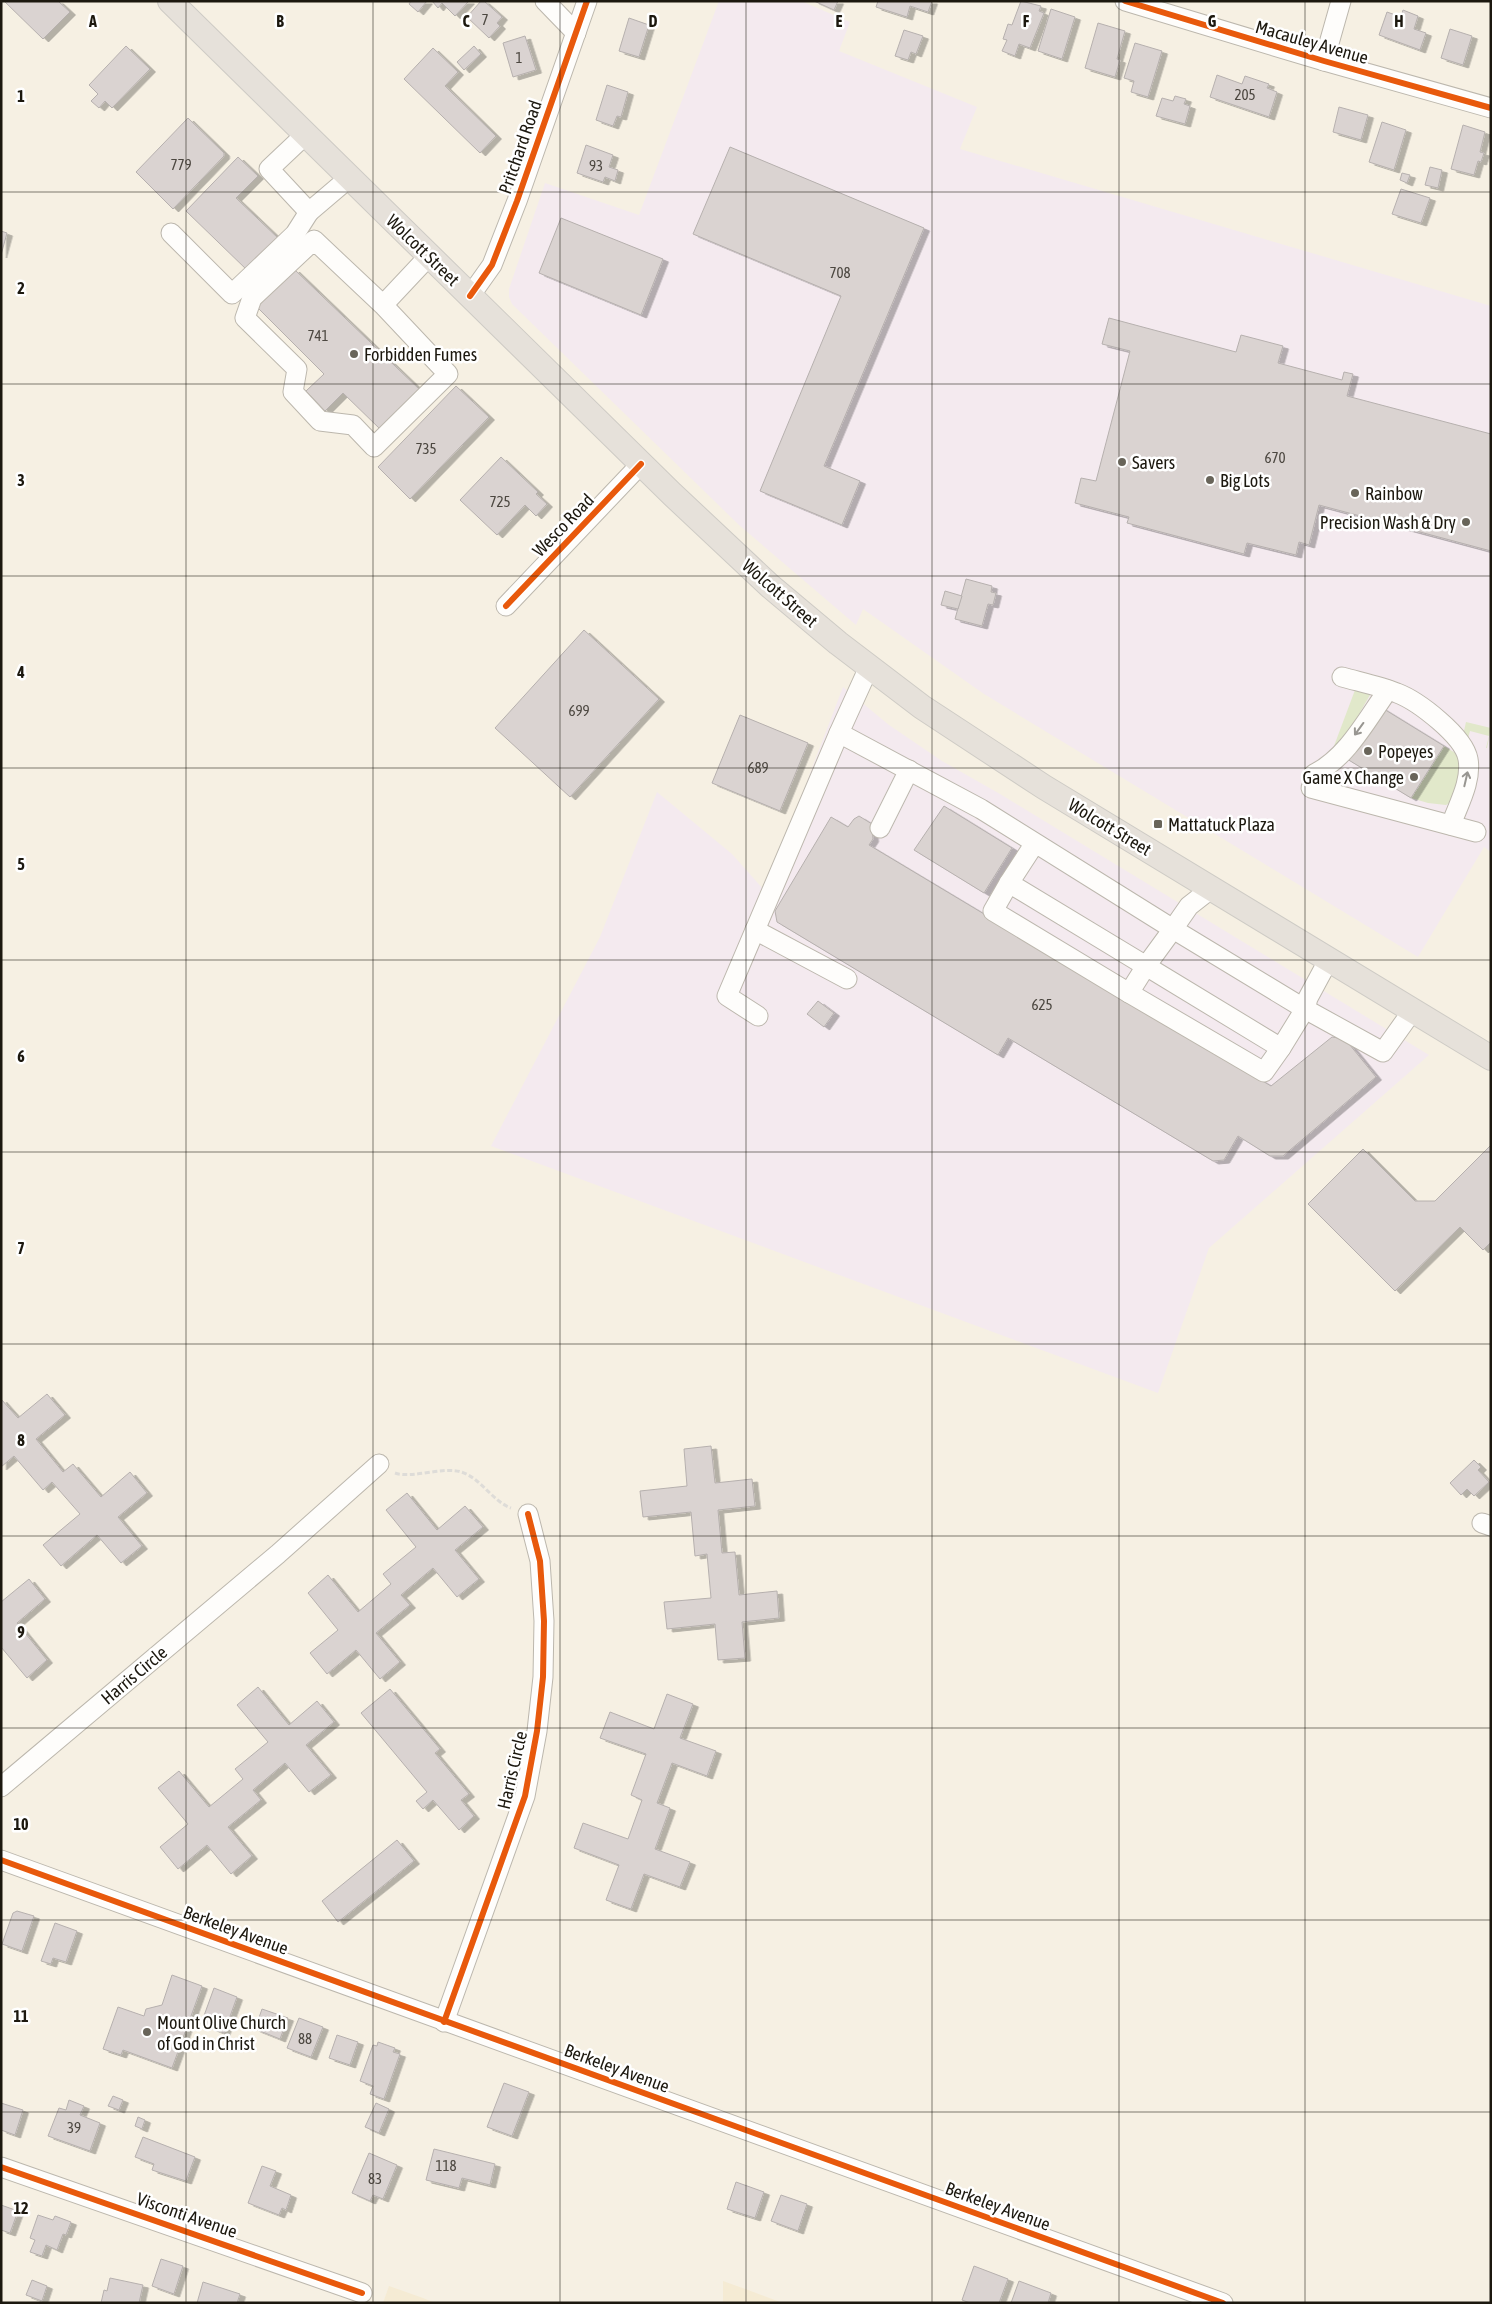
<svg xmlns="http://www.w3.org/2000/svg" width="1492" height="2304" viewBox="0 0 1492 2304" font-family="'Asap Condensed',sans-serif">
  <defs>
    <filter id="shadow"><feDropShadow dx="5.5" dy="3" stdDeviation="0" flood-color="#0004"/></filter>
  </defs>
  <rect width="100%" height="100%" fill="#f6f0e3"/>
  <!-- commercial -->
  <g fill="#f4eaef">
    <path d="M719,1H801L850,22L839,51L977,107L960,149L1491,306V852L1484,847L1418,957L984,694L863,609L856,625L739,525L512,304L509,297V289L545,183L639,215Z"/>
    <path d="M843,687L889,725L942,761L1000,794L1429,1055L1209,1248L1158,1393L491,1146L600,937L657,792L732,854L765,891Z"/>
  </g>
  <!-- built -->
  <g fill="#f5ebd4">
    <path d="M723,2281L748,2290L783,2303H723Z"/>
    <path d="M389,2286L423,2298L435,2303H383Z"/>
  </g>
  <!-- green -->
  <g fill="#e1e8ca">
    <path d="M1355,690L1370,693V695L1343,742L1334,746Z"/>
    <path d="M1466,722L1491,728L1487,748H1486L1489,736L1470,731L1467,742L1462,740Z"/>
    <path d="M1444,746L1457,754L1463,762L1451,802L1446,805L1428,803L1411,798Z"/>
  </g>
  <!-- building -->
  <g fill="#dad3d1" stroke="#b6b0ae" filter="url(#shadow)">
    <path d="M4,1H58L70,12L43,39Z"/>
    <path d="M411,1H427L418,12L409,4Z"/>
    <path d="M432,1H469L455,16L442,3L438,8Z"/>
    <path d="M481,1H484L502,17L497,23L500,26L489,38L467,17Z"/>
    <path d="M814,1H838L834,10Z"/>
    <path d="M878,1H932L928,12L910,6L907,17L876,7Z"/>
    <path d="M1021,1L1041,6L1039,11L1044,13L1030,48L1019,44L1015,56L1002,51L1007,40L1003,39L1008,24L1012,25Z"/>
    <path d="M1051,9L1075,17L1062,59L1038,51Z"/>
    <path d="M1403,10L1418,16L1414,29L1426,33L1420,50L1379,35L1387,12L1401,17Z"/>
    <path d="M629,18L649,25L639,57L619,51Z"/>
    <path d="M1098,23L1125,31L1117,59L1120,60L1115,77L1085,68Z"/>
    <path d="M1450,29L1472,36L1463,65L1441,58Z"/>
    <path d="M904,30L923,36L916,54L911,52L908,60L895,56Z"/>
    <path d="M525,36L536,70L513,77L503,43Z"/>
    <path d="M1135,43L1162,51L1148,97L1131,92L1134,81L1124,78Z"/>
    <path d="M126,46L150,69L112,108L105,101L99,108L91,101L98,94L89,85Z"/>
    <path d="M474,46L481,54L464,70L457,62Z"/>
    <path d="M433,48L458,72L445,86L496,136L480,153L404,79Z"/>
    <path d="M1217,75L1242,84L1245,76L1269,84L1267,88L1277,92L1269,117L1210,97Z"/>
    <path d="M607,85L628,92L621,117L617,116L613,126L596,120Z"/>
    <path d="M1175,96L1186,99L1184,104L1190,106L1185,124L1156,116L1162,98L1173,101Z"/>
    <path d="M1339,107L1368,115L1361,140L1333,132Z"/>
    <path d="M188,118L224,153V156L173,209L136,172Z"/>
    <path d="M1382,122L1406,130L1394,170L1369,162Z"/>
    <path d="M1463,125L1485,132L1480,152L1484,153L1481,162L1478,161L1474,175L1451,169Z"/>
    <path d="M586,145L613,155L609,167L618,170L615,181L605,177L603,182L577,173Z"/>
    <path d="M730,147L924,228L824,466L860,481L842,525L760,491L841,296L693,234Z"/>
    <path d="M238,157L258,176L236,198L279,239L248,271L186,211Z"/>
    <path d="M1430,167L1442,170L1438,188L1425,185Z"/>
    <path d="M1402,173L1410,175L1407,183L1400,180Z"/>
    <path d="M1401,189L1430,198L1421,223L1392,214Z"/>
    <path d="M561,218L663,259L641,315L539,273Z"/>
    <path d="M1,231L7,233L1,255Z"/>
    <path d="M294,269L420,390L381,430L343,393L325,411L306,391L324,374L257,307Z"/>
    <path d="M1109,318L1236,352L1241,335L1283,346L1278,363L1342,380L1344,372L1353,374L1347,396L1491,434V551L1319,505L1309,545L1299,542L1296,555L1247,543L1244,554L1127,523L1129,517L1075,503L1081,478L1096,481L1130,351L1102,344Z"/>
    <path d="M456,386L489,417L410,499L378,467Z"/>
    <path d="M501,457L538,492L536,494L547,504L536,516L525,505L497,535L460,500Z"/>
    <path d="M966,579L992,586L991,592L996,593L993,605L988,604L982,626L955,619Z"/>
    <path d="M945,591L962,596L958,609L941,605Z"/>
    <path d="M584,630L659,699L570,797L495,728Z"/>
    <path d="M1379,706L1444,746L1411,798L1347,759Z"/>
    <path d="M740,715L808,743L780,811L712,783Z"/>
    <path d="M944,806L1012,848L984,893L914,850Z"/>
    <path d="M859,816L872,824L873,839L869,845L1271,1086L1332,1037L1345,1039L1376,1077L1283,1156H1270L1238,1136L1224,1160L1213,1161L1008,1038L998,1055L777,922L775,911L831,817L848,827L854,819Z"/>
    <path d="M818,1001L834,1013L824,1027L807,1014Z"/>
    <path d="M1491,1145V1242L1483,1250L1460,1227L1395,1291L1308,1204L1363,1149L1415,1201H1435Z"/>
    <path d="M47,1394L65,1415L36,1439L63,1472L73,1464L101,1497L130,1472L147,1493L118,1517L142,1546L121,1563L97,1535L61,1566L43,1545L80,1514L52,1482L43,1490L14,1456L1,1467V1399L18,1418Z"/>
    <path d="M711,1446L715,1483L752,1479L755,1506L718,1510L722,1553L735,1552L739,1595L777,1591L779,1618L742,1622L745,1658L718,1660L715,1624L667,1629L664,1602L711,1598L707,1554L695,1556L691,1512L643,1517L640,1491L687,1486L684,1449Z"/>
    <path d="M1474,1460L1481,1467L1478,1470L1489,1482L1474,1496L1467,1489L1461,1495L1450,1483Z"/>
    <path d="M407,1493L437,1530L465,1506L483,1527L455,1550L479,1579L457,1597L433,1568L401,1595L410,1605L376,1633L400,1662L380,1679L356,1650L327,1674L310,1653L338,1630L308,1593L328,1575L358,1612L391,1584L383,1574L416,1547L386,1510Z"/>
    <path d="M29,1579L45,1599L17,1623L47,1660L27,1678L1,1647V1602Z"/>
    <path d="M258,1687L289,1725L317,1701L334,1722L306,1745L331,1775L309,1792L285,1763L253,1790L261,1800L228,1827L252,1856L231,1874L207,1845L178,1869L160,1847L188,1824L158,1788L179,1771L209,1807L243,1779L235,1769L268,1742L237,1705Z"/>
    <path d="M390,1689L440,1749L435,1753L469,1794L461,1800L474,1816L459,1830L433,1800L423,1809L416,1801L427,1792L361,1713Z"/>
    <path d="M667,1694L693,1704L680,1738L716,1751L707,1776L672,1763L657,1803L670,1808L655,1849L690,1862L680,1887L644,1874L631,1909L606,1900L619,1865L574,1848L583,1823L628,1839L642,1800L631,1795L646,1754L600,1738L610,1712L654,1729Z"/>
    <path d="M397,1840L414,1861L338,1922L322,1901Z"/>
    <path d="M17,1911L34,1916L22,1951L2,1944L13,1913Z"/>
    <path d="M55,1923L77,1931L66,1962L53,1958L51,1964L41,1961Z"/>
    <path d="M172,1975L202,1986L172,2068L123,2050L121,2055L103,2049L118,2007L144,2016L146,2009L162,2005Z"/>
    <path d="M214,1988L237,1997L224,2033L201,2024Z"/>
    <path d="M262,2009L288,2018L280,2039L255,2029Z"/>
    <path d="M299,2018L323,2027L311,2057L287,2048Z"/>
    <path d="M337,2035L358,2042L350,2065L329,2058Z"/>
    <path d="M378,2042L395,2048L393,2052L400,2054L384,2099L370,2094L373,2086L360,2081L373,2045L377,2046Z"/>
    <path d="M504,2083L529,2092L512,2136L487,2127Z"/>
    <path d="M113,2096L123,2100L119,2110L108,2106Z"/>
    <path d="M69,2100L84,2106L80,2115L100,2123L90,2151L48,2136L59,2108L66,2110Z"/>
    <path d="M1,2103L23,2110L15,2135L1,2130Z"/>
    <path d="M376,2103L389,2109L379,2133L365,2127Z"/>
    <path d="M138,2117L145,2120L142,2129L135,2126Z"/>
    <path d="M143,2137L195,2157L186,2181L152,2170L154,2164L135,2157Z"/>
    <path d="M434,2149L495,2164L490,2185L462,2178L459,2188L426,2180Z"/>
    <path d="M369,2153L397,2165L383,2199L373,2195L370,2201L352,2193Z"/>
    <path d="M262,2166L276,2171L270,2186L291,2195L286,2210L282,2208L279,2215L248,2203Z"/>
    <path d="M736,2182L764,2192L755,2218L727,2209Z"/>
    <path d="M781,2195L807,2204L798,2231L771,2221Z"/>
    <path d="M1,2205L18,2211L10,2233L1,2230Z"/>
    <path d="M38,2215L53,2220L55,2216L71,2222L66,2235L63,2234L57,2250L46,2245L42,2256L30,2252L35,2240L30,2238Z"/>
    <path d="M161,2259L183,2266L174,2294L152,2286Z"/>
    <path d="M974,2266L1008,2279L999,2303H970L962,2300Z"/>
    <path d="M110,2278L143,2285L139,2303H101L104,2290L107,2291Z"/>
    <path d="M32,2280L47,2286L42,2301L26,2295Z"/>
    <path d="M1019,2281L1051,2293L1048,2303H1011Z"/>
    <path d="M203,2282L240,2294L237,2303H197Z"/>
  </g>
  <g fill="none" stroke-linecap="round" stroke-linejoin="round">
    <defs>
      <g id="minor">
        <path d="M545,1L576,33"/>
        <path d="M1125,1L1324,61L1491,108"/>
        <path d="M1324,61L1341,1"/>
        <path d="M305,135L269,169L309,212L349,178"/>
        <path d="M171,233L232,294L295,234L309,212"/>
        <path d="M470,296L492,265L517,201L587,1"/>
        <path d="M383,305L448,374L374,447L353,425L320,421L293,392L297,369L245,318L252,298L314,240L383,305L429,256"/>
        <path d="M506,606L641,464"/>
        <path d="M869,667L839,733L981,809L1173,929L1146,966L1009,883L1035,843"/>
        <path d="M1342,677C1360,682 1380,686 1397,693C1418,701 1464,736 1468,759C1472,781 1458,805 1451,825"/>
        <path d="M1314,774C1347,758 1367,719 1388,690"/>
        <path d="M1311,788L1476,832"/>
        <path d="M880,828L909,770"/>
        <path d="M1009,883L993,911L1129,993L1146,966L1281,1048L1305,1009L1383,1052L1413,1010"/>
        <path d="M1212,888L1189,906L1173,929L1305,1009L1308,998L1329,959"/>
        <path d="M755,930L847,979"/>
        <path d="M1129,993L1264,1072L1281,1048"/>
        <path d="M758,1016L727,996L839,733"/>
        <path d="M1482,1523L1491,1526"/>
        <path d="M1,1787L278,1554L379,1464"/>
        <path d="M1,1860L1223,2303"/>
        <path d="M444,2022L525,1796L537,1731L543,1677L544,1621L540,1561L528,1514"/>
        <path d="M1,2167L362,2293"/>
      </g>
      <path id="major" d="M170,1L672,494L770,586L838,643L922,707L1044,787L1491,1058"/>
    </defs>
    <!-- minor casing -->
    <use href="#minor" stroke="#bcb7ad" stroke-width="21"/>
    <!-- major casing -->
    <use href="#major" stroke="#cecbc5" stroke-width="26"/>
    <!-- path -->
    <path stroke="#dedcd8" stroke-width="3" stroke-dasharray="5 2.5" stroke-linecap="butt" d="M395,1473C412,1479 444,1466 461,1472C481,1478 492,1501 511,1508"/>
    <!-- minor -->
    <use href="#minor" stroke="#fefdfb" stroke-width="19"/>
    <!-- major -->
    <use href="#major" stroke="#e6e1da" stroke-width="24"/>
    <defs>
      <g id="cycleway">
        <path d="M1125,1L1324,61L1491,108"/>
        <path d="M470,296L492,265L517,201L587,1"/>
        <path d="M506,606L641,464"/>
        <path d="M1,1860L1223,2303"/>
        <path d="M444,2022L525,1796L537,1731L543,1677L544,1621L540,1561L528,1514"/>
        <path d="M1,2167L362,2293"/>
      </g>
    </defs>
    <!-- cycleway casing -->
    <use href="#cycleway" stroke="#fff" stroke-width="9"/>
    <!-- cycleway -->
    <use href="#cycleway" stroke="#e8590c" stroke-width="6"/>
  </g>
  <!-- one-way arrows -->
  <defs><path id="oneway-shaft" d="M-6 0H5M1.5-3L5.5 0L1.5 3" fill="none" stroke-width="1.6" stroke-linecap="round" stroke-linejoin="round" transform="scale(1.25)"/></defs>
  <g stroke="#989691">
    <use href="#oneway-shaft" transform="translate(1359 729) rotate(126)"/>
    <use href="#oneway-shaft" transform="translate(1466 779) rotate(-77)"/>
  </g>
  <!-- grid -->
  <path fill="none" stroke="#1c180f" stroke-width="1" stroke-opacity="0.55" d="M186,1V2303M373,1V2303M560,1V2303M746,1V2303M932,1V2303M1119,1V2303M1305,1V2303M1,192H1491M1,384H1491M1,576H1491M1,768H1491M1,960H1491M1,1152H1491M1,1344H1491M1,1536H1491M1,1728H1491M1,1920H1491M1,2112H1491"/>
  <!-- markers -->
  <g fill="#686459" stroke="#fff" stroke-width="2">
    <circle cx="354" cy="354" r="5"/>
    <circle cx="1122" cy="462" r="5"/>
    <circle cx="1210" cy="480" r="5"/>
    <circle cx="1355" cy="493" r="5"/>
    <circle cx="1466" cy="522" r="5"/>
    <circle cx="1368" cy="751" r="5"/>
    <circle cx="1414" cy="777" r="5"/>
    <rect x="1153" y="819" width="10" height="10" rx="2.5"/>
    <circle cx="147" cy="2032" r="5"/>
  </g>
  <g text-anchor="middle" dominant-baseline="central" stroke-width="5" stroke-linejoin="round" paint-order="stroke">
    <!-- number labels -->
    <g font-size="15" fill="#4c4740">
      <text x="485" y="19">7</text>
      <text x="519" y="57">1</text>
      <text x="1245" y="94">205</text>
      <text x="181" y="164">779</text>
      <text x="596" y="165">93</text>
      <text x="840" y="272">708</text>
      <text x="318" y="335">741</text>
      <text x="426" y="448">735</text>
      <text x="1275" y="457">670</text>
      <text x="500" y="501">725</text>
      <text x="579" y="710">699</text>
      <text x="758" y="767">689</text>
      <text x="1042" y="1004">625</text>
      <text x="305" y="2038">88</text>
      <text x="74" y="2127">39</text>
      <text x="446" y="2165">118</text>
      <text x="375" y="2178">83</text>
    </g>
    <!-- street labels -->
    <g font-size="18" fill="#1c180f" stroke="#fff">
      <text transform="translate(1312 42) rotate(16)">Macauley Avenue</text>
      <text transform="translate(520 147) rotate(-71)">Pritchard Road</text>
      <text transform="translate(423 250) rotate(44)">Wolcott Street</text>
      <text transform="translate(563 525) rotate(-46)">Wesco Road</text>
      <text transform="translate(780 593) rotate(41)">Wolcott Street</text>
      <text transform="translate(1110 827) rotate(31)">Wolcott Street</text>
      <text transform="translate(134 1675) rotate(-40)">Harris Circle</text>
      <text transform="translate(512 1770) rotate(-77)">Harris Circle</text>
      <text transform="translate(236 1930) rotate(20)">Berkeley Avenue</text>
      <text transform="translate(617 2068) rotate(20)">Berkeley Avenue</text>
      <text transform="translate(998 2206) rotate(20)">Berkeley Avenue</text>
      <text transform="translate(187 2215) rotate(19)">Visconti Avenue</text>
    </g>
    <!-- poi labels -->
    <g font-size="18" fill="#1c180f" stroke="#fff" text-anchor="start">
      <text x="364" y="354">Forbidden Fumes</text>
      <text x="1132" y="462">Savers</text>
      <text x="1220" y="480">Big Lots</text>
      <text x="1365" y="493">Rainbow</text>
      <text x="1456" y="522" text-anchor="end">Precision Wash &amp; Dry</text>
      <text x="1378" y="751">Popeyes</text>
      <text x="1404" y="777" text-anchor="end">Game X Change</text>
      <text x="1168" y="824">Mattatuck Plaza</text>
      <text x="157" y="2022">Mount Olive Church<tspan x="157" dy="21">of God in Christ</tspan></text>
    </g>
  </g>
  <g font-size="16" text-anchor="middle" font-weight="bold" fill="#1c180f" stroke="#fff" stroke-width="5" stroke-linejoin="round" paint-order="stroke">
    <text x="93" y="27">A</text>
    <text x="280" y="27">B</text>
    <text x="466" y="27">C</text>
    <text x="653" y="27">D</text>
    <text x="839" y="27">E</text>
    <text x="1026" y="27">F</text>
    <text x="1212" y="27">G</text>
    <text x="1399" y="27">H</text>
    <text x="21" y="102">1</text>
    <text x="21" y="294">2</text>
    <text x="21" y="486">3</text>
    <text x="21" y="678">4</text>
    <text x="21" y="870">5</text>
    <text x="21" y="1062">6</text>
    <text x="21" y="1254">7</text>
    <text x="21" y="1446">8</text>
    <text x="21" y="1638">9</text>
    <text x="21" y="1830">10</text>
    <text x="21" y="2022">11</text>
    <text x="21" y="2214">12</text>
  </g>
  <!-- border -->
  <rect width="1492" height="2304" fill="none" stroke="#1c180f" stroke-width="5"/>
</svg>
